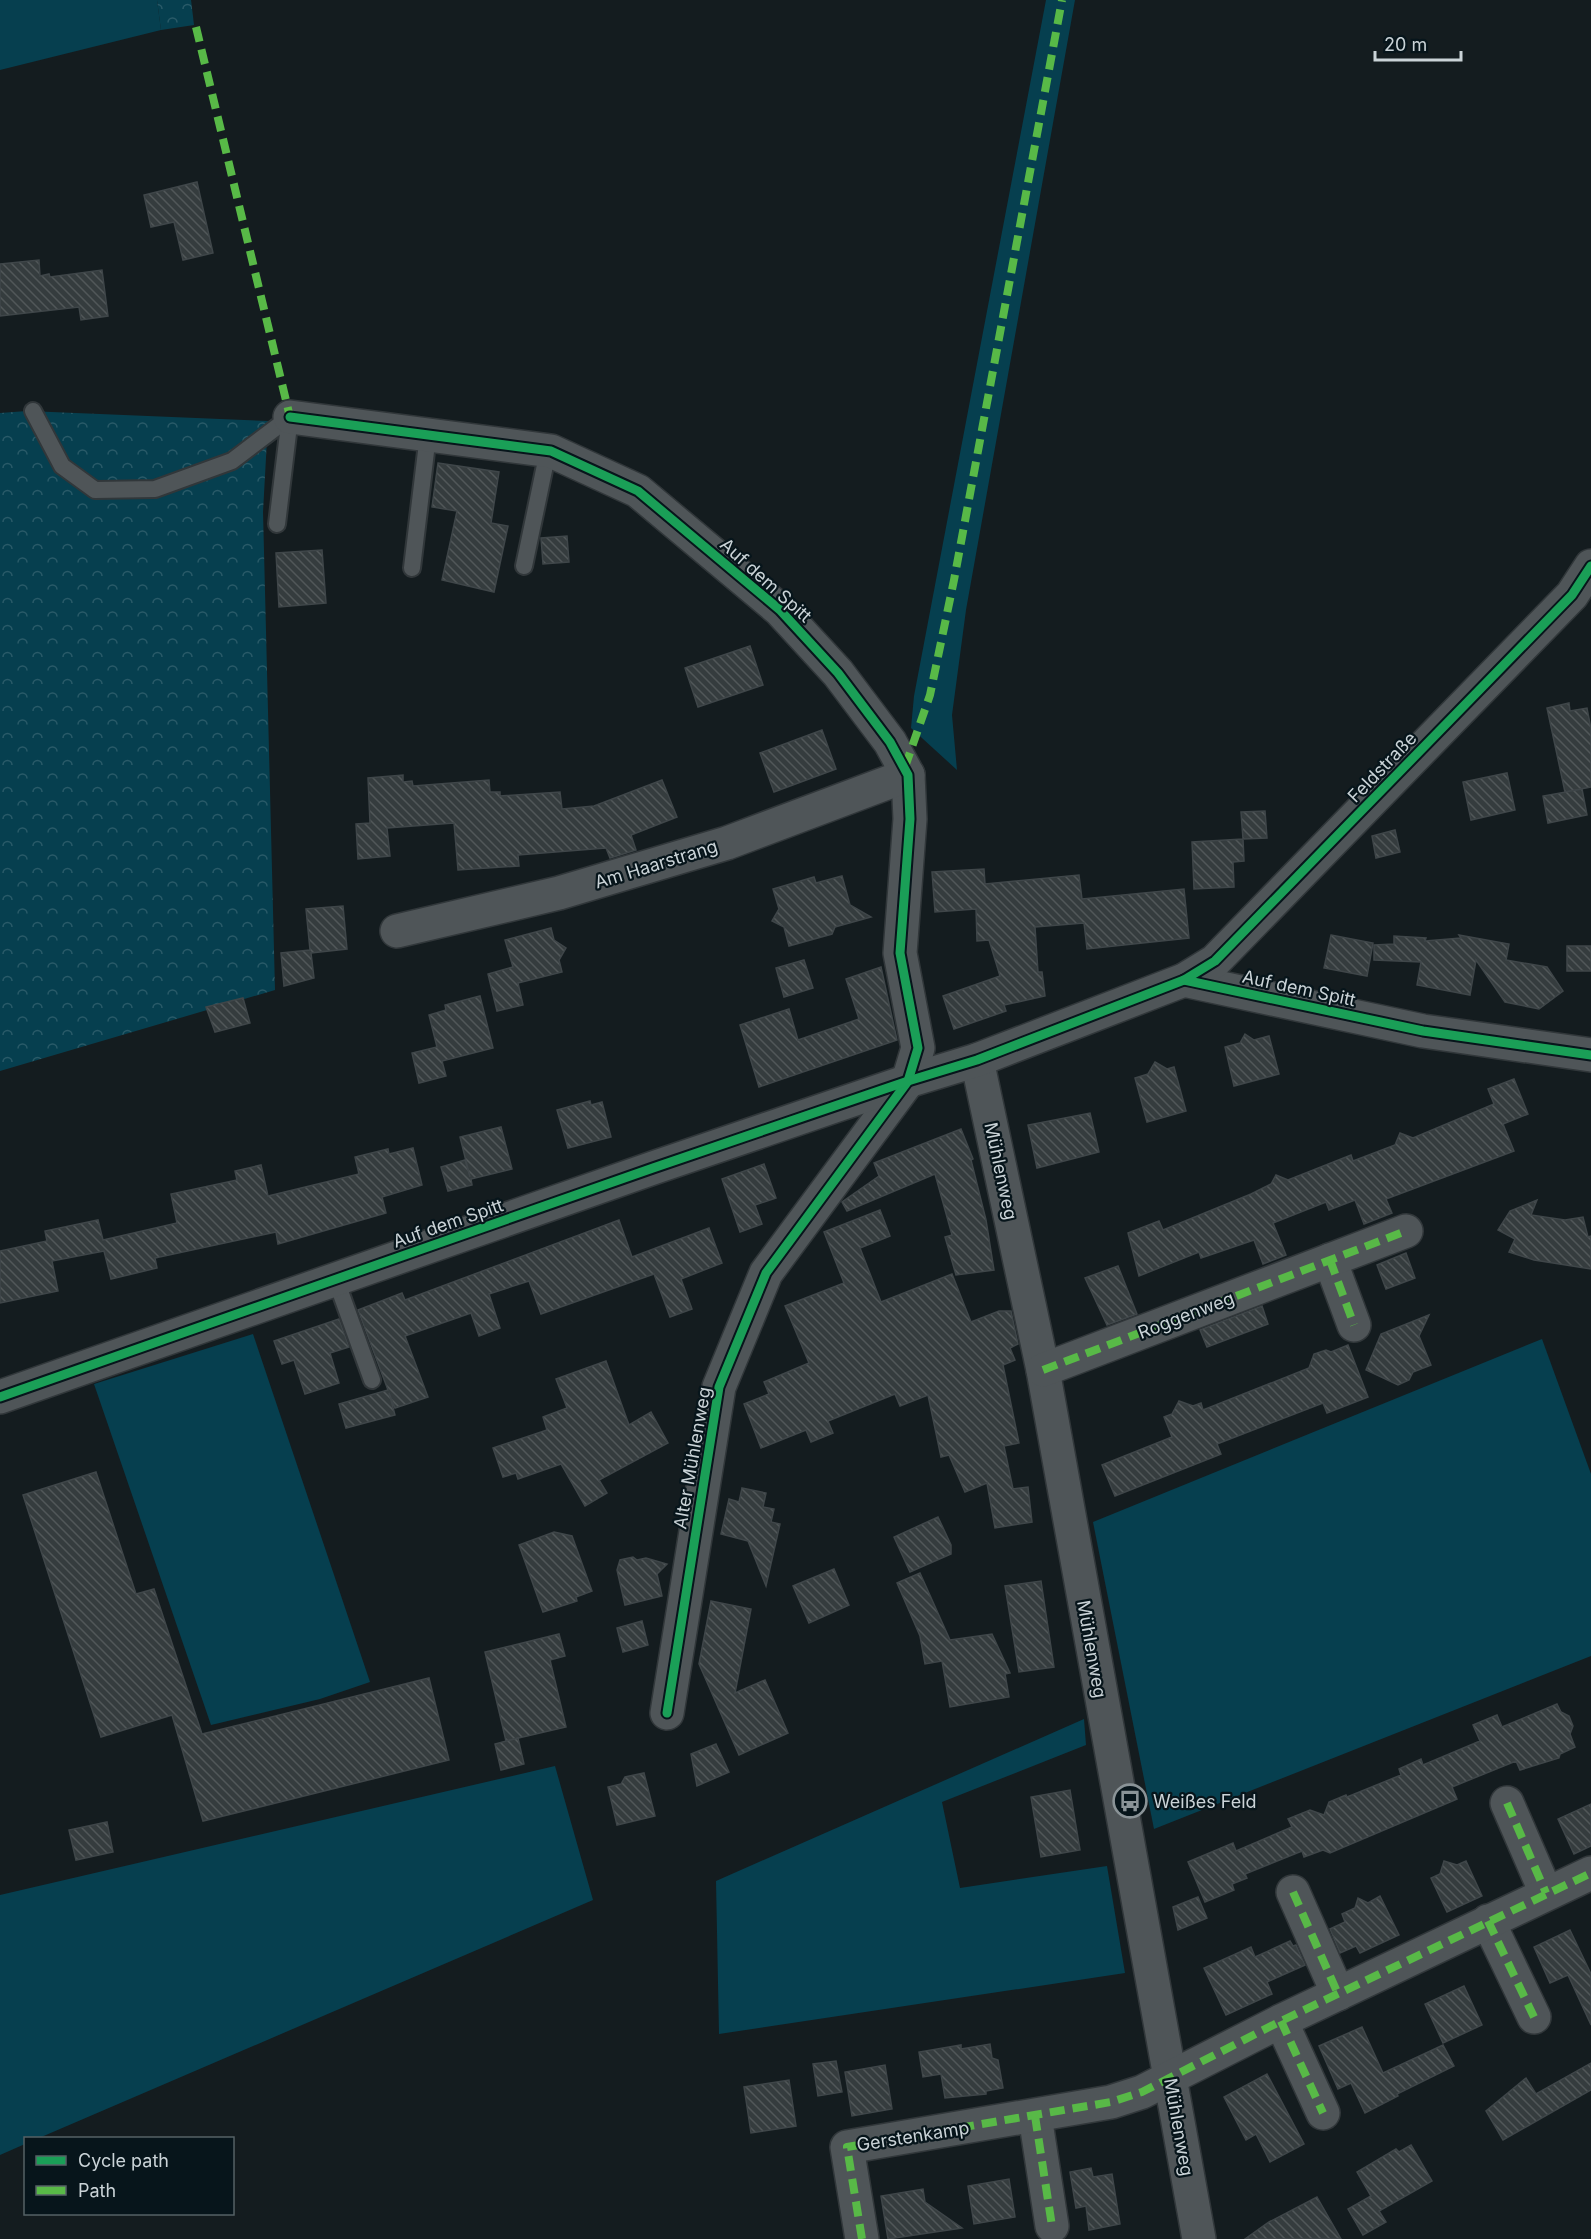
<svg xmlns="http://www.w3.org/2000/svg" width="1591" height="2239" viewBox="0 0 1591 2239" font-family="Inter,sans-serif">
  <defs>
    <pattern id="forest-crowns" width="20" height="18" patternUnits="userSpaceOnUse" patternTransform="scale(1.5)"><rect width="20" height="18" fill="#063f4f"/><path d="M2 6a3 3 0 1 1 6 0M12 15a3 3 0 1 1 6 0" fill="none" stroke="#295a68"/></pattern>
    <pattern id="building-back-hatch" width="6" height="6" patternUnits="userSpaceOnUse" patternTransform="scale(1.5)"><rect width="6" height="6" fill="#353c3e"/><path d="M-1 5l2 2M0 0l6 6M5-1l2 2" fill="none" stroke="#515759"/></pattern>
  </defs>
  <rect width="100%" height="100%" fill="#141c1f"/>
  <!-- grass -->
  <g fill="#063f4f">
    <path d="M0,0H157L161,30L0,70Z"/>
    <path d="M1046,0H1075L966,610L952,715L957,770L911,728L914,696Z"/>
    <path d="M253,1334L370,1682L320,1699L211,1725L94,1384Z"/>
    <path d="M1542,1339L1591,1474V1656L1154,1829L1093,1522Z"/>
    <path d="M1084,1719L1086,1745L942,1802L960,1888L1107,1866L1125,1973L719,2034L716,1881Z"/>
    <path d="M555,1766L593,1900L39,2138H26L25,2144L0,2155V1895Z"/>
  </g>
  <!-- forest -->
  <g fill="url(#forest-crowns)">
    <path d="M157,0H191L194,25L161,30Z"/>
    <path d="M27,411L268,421L263,512L275,990L0,1071V413Z"/>
  </g>
  <!-- building -->
  <g fill="url(#building-back-hatch)" stroke="#3f4649" stroke-width="1.5">
    <path d="M197,182L213,253L183,260L174,222L151,227L144,195Z"/>
    <path d="M39,260L40,276L49,274L50,277L102,270L108,316L81,320L79,307L0,316V264Z"/>
    <path d="M438,463L499,472L491,523L508,526L494,592L442,580L457,511L432,507Z"/>
    <path d="M567,536L569,562L543,564L541,538Z"/>
    <path d="M322,550L326,603L279,607L276,553Z"/>
    <path d="M750,646L763,685L698,707L685,668Z"/>
    <path d="M1569,703L1570,711L1587,708L1591,729V787L1565,792L1547,708Z"/>
    <path d="M822,730L836,769L774,792L760,753Z"/>
    <path d="M1507,773L1515,810L1471,820L1463,782Z"/>
    <path d="M403,775V782L412,781L413,786L489,780L490,792H500V796L560,792L562,809L594,806L662,780L677,817L631,835L636,850L610,858L606,848L518,855L519,866L458,870L454,823L387,828L390,856L358,859L356,824L370,823L368,778Z"/>
    <path d="M1582,789L1587,815L1548,823L1543,796Z"/>
    <path d="M1265,811L1267,838L1243,839L1244,861L1233,862L1234,887L1194,889L1192,842L1243,839L1241,812Z"/>
    <path d="M1395,830L1400,852L1376,858L1372,836Z"/>
    <path d="M984,869L985,884L1079,875L1082,899L1184,889L1189,938L1087,949L1084,923L1035,927L1038,972H1042L1045,996L1004,1005L1006,1011L954,1029L943,996L1000,976L989,940L977,941L976,909L935,912L932,872Z"/>
    <path d="M842,876L850,905L871,917L835,927L832,934L789,946L784,927L772,921L779,909L773,889L814,877L816,883Z"/>
    <path d="M343,906L347,949L311,953L314,978L284,986L281,953L310,950L306,909Z"/>
    <path d="M551,928L554,940L566,948L559,960L562,972L518,983L523,1005L497,1011L488,974L513,967L505,940Z"/>
    <path d="M1331,935L1373,943L1367,976L1324,968Z"/>
    <path d="M1459,935L1509,944L1506,960L1547,967L1563,991L1539,1009L1505,1002L1476,960L1470,995L1417,985L1421,962L1374,960V945L1394,944V936L1426,938L1425,941L1461,938Z"/>
    <rect x="1567" y="946" width="24" height="25"/>
    <path d="M804,960L813,988L784,997L776,968Z"/>
    <path d="M881,967L897,1040L759,1087L740,1025L789,1009L798,1040L859,1019L846,979Z"/>
    <path d="M480,996L493,1048L442,1061L446,1076L419,1083L412,1053L437,1047L429,1015L446,1010L445,1005Z"/>
    <path d="M243,998L250,1023L215,1032L206,1007Z"/>
    <path d="M1245,1034L1254,1040L1269,1036L1279,1074L1234,1086L1225,1047L1240,1043Z"/>
    <path d="M1155,1062L1167,1069L1174,1067L1186,1111L1147,1122L1135,1078L1148,1074Z"/>
    <path d="M1514,1079L1528,1114L1503,1124L1514,1151L1386,1199L1392,1213L1364,1224L1355,1200L1329,1210L1326,1202L1273,1223L1286,1255L1263,1264L1254,1240L1201,1258L1199,1252L1139,1276L1128,1233L1159,1221L1163,1230L1251,1194L1271,1184L1276,1175L1288,1180L1351,1155L1353,1161L1395,1145L1400,1133L1413,1138L1494,1104L1488,1089Z"/>
    <path d="M590,1101L591,1105L602,1102L611,1137L568,1148L557,1110Z"/>
    <path d="M1090,1113L1099,1152L1037,1168L1028,1125Z"/>
    <path d="M501,1127L512,1169L471,1179L472,1185L448,1191L441,1167L465,1160L470,1177L460,1137Z"/>
    <path d="M961,1129L973,1159L971,1160L986,1220L994,1270L956,1275L945,1237L952,1235L935,1174L847,1211L842,1202L879,1176L874,1163Z"/>
    <path d="M413,1148L422,1185L382,1197L386,1213L278,1244L276,1232L155,1258L157,1268L111,1279L104,1251L52,1261L58,1291L0,1303V1251L47,1241L45,1231L98,1220L103,1240L177,1223L171,1194L237,1180L235,1171L261,1165L268,1196L359,1174L355,1157L388,1149L389,1154Z"/>
    <path d="M764,1164L776,1198L755,1205L762,1224L740,1232L722,1179Z"/>
    <path d="M1537,1200L1531,1215L1565,1220L1583,1217L1588,1237L1591,1236V1269L1534,1260L1509,1252L1515,1239L1498,1230L1510,1211Z"/>
    <path d="M880,1210L890,1236L860,1248L881,1302L952,1274L971,1322L999,1311H1011L1018,1344L1010,1348L1015,1360L1003,1365L1019,1443L1004,1446L1013,1489L1028,1487L1032,1522L995,1528L987,1483L965,1492L949,1455L941,1457L928,1395L900,1406L895,1394L828,1421L833,1433L811,1442L806,1430L761,1448L744,1404L769,1394L764,1382L809,1363L785,1306L844,1283L824,1232Z"/>
    <path d="M619,1220L632,1257L709,1228L722,1263L681,1279L692,1309L670,1317L654,1274L541,1314L529,1281L489,1294L500,1328L479,1336L471,1313L405,1336L428,1397L395,1408L389,1393L395,1415L346,1428L339,1404L388,1390L358,1310L402,1293L405,1300Z"/>
    <path d="M1406,1253L1415,1278L1386,1289L1377,1265Z"/>
    <path d="M1118,1266L1137,1314L1107,1325L1085,1278Z"/>
    <path d="M1262,1306L1268,1324L1207,1347L1200,1330Z"/>
    <path d="M1429,1315L1419,1336L1431,1365L1413,1372L1409,1380L1398,1385L1366,1370L1381,1334Z"/>
    <path d="M339,1319L349,1347L330,1353L339,1383L305,1394L294,1360L282,1364L274,1341Z"/>
    <path d="M1348,1345L1368,1397L1327,1413L1323,1403L1217,1444L1221,1454L1115,1496L1102,1465L1172,1437L1164,1417L1172,1414L1179,1401L1193,1406L1201,1403L1203,1410L1309,1368L1314,1354L1326,1350L1331,1352Z"/>
    <path d="M606,1361L629,1425L651,1412L668,1443L599,1480L607,1493L585,1506L561,1464L518,1479L516,1473L503,1477L493,1448L547,1430L543,1417L567,1408L556,1379Z"/>
    <path d="M96,1472L136,1594L154,1589L202,1734L429,1678L449,1760L203,1821L172,1715L101,1737L23,1495Z"/>
    <path d="M742,1488L766,1493L763,1507L774,1509L771,1522L780,1524L766,1586L748,1541L721,1534L729,1499L739,1502Z"/>
    <path d="M938,1517L951,1545V1554L910,1572L894,1537Z"/>
    <path d="M554,1532L572,1536L592,1591L576,1597L577,1601L543,1612L519,1545Z"/>
    <path d="M633,1557L637,1560L646,1558L667,1564L657,1574L662,1596L625,1605L617,1570L620,1560Z"/>
    <path d="M834,1569L849,1605L809,1623L793,1586Z"/>
    <path d="M920,1573L950,1640L992,1634L1010,1673L1005,1674L1009,1697L950,1707L942,1661L925,1664L920,1636L897,1583Z"/>
    <path d="M1041,1581L1054,1667L1019,1672L1005,1586Z"/>
    <path d="M711,1601L751,1609L735,1693L765,1680L788,1733L739,1755L699,1664Z"/>
    <path d="M642,1621L648,1645L623,1652L617,1628Z"/>
    <path d="M559,1634L565,1656L550,1660L566,1727L506,1741L485,1652Z"/>
    <path d="M1557,1704L1561,1712L1569,1716L1573,1726L1570,1734L1575,1747L1560,1754L1559,1758L1520,1770L1516,1761L1452,1787L1457,1799L1330,1853L1323,1850L1304,1857L1302,1851L1245,1874L1247,1878L1232,1884L1234,1890L1205,1902L1188,1862L1233,1843L1236,1851L1292,1827L1288,1819L1310,1810L1324,1815L1329,1802L1346,1795L1347,1797L1401,1775L1399,1769L1421,1759L1423,1765L1480,1741L1473,1725L1497,1715L1502,1727Z"/>
    <path d="M518,1738L524,1764L501,1770L495,1744Z"/>
    <path d="M716,1744L729,1772L697,1786L691,1754Z"/>
    <path d="M644,1773L655,1816L617,1825L608,1787L621,1784L625,1777Z"/>
    <path d="M1070,1790L1080,1850L1041,1857L1031,1797Z"/>
    <path d="M1591,1804V1846L1574,1854L1558,1819Z"/>
    <path d="M107,1822L113,1852L76,1860L69,1830Z"/>
    <path d="M1444,1861L1457,1865L1466,1861L1482,1896L1447,1912L1431,1878L1440,1874Z"/>
    <path d="M1380,1896L1399,1935L1360,1953L1356,1946L1340,1953L1330,1929L1345,1922L1342,1914L1355,1908L1358,1898L1368,1903Z"/>
    <path d="M1198,1897L1207,1918L1178,1930L1173,1907Z"/>
    <path d="M1570,1930L1591,1974V2025L1568,1975L1550,1983L1534,1947Z"/>
    <path d="M1290,1941L1293,1946L1296,1945L1305,1965L1267,1982L1272,1994L1226,2015L1204,1968L1251,1947L1255,1957Z"/>
    <path d="M1464,1986L1482,2025L1443,2043L1425,2004Z"/>
    <path d="M1362,2027L1383,2073L1443,2045L1454,2066L1397,2094L1398,2096L1365,2113L1351,2083L1338,2089L1319,2046Z"/>
    <path d="M990,2044L992,2058L998,2060L1003,2088L986,2091V2094L945,2098L941,2074L923,2077L919,2052L961,2045V2049Z"/>
    <path d="M836,2061L842,2092L818,2096L813,2064Z"/>
    <path d="M1591,2063V2090L1503,2140L1486,2111L1526,2078L1536,2094Z"/>
    <path d="M885,2065L892,2109L852,2116L845,2072Z"/>
    <path d="M1267,2074L1304,2144L1270,2162L1256,2134L1246,2140L1224,2097Z"/>
    <path d="M789,2080L796,2126L751,2133L744,2087Z"/>
    <path d="M1411,2145L1432,2181L1379,2211L1386,2222L1363,2235L1348,2209L1371,2196L1357,2172L1396,2149L1399,2152Z"/>
    <path d="M1091,2168L1093,2177L1112,2174L1120,2224L1089,2230L1086,2206L1076,2208L1070,2172Z"/>
    <path d="M1009,2179L1015,2217L974,2224L968,2186Z"/>
    <path d="M923,2189L925,2202L962,2228L888,2239L881,2196Z"/>
    <path d="M1317,2197L1341,2239H1245L1269,2222Z"/>
  </g>
  <g fill="none" stroke-linecap="round" stroke-linejoin="round">
    <defs>
      <g id="service">
        <path d="M33,411L62,466L95,490L155,489L232,461L290,417"/>
        <path d="M277,524L290,417"/>
        <path d="M524,566L548,451"/>
        <path d="M412,568L428,435"/>
        <path d="M336,1280L372,1380"/>
      </g>
      <g id="minor">
        <path d="M290,417L551,451L638,491L780,610L838,673L890,742L908,775L910,819L900,953L918,1048L908,1081L766,1273L719,1387L667,1713"/>
        <path d="M397,931L559,893L727,843L908,775"/>
        <path d="M1184,980L1423,1031L1591,1055"/>
        <path d="M977,1060L1043,1370L1199,2239"/>
        <path d="M1330,1260L1354,1325"/>
        <path d="M1043,1370L1406,1231"/>
        <path d="M0,1397L653,1168L908,1081L977,1060L1184,980L1215,961L1572,595L1591,566"/>
        <path d="M1507,1803L1546,1893"/>
        <path d="M1293,1892L1338,1994"/>
        <path d="M1488,1921L1534,2017"/>
        <path d="M1281,2021L1323,2113"/>
        <path d="M1035,2116L1052,2226"/>
        <path d="M862,2239L847,2147L1111,2102L1142,2092L1281,2021L1591,1873"/>
      </g>
    </defs>
    <!-- service casing -->
    <use href="#service" stroke="#31373a" stroke-width="20"/>
    <!-- minor casing -->
    <use href="#minor" stroke="#31373a" stroke-width="36"/>
    <!-- service -->
    <use href="#service" stroke="#4f5558" stroke-width="16"/>
    <!-- minor -->
    <use href="#minor" stroke="#4f5558" stroke-width="33"/>
    <!-- quiet -->
    <g stroke="#58b947" stroke-width="8" stroke-dasharray="15 8" stroke-linecap="butt">
      <path d="M196,27L290,417"/>
      <path d="M905,767L930,695L954,580L1062,0"/>
      <path d="M1330,1260L1354,1325"/>
      <path d="M1043,1370L1406,1231"/>
      <path d="M1507,1803L1546,1893"/>
      <path d="M1293,1892L1338,1994"/>
      <path d="M1488,1921L1534,2017"/>
      <path d="M1281,2021L1323,2113"/>
      <path d="M1035,2116L1052,2226"/>
      <path d="M862,2239L847,2147L1111,2102L1142,2092L1281,2021L1591,1873"/>
    </g>
    <defs>
      <g id="cycleway">
        <path d="M290,417L551,451L638,491L780,610L838,673L890,742L908,775L910,819L900,953L918,1048L908,1081L766,1273L719,1387L667,1713"/>
        <path d="M1184,980L1423,1031L1591,1055"/>
        <path d="M0,1397L653,1168L908,1081L977,1060L1184,980L1215,961L1572,595L1591,566"/>
      </g>
    </defs>
    <!-- cycleway casing -->
    <use href="#cycleway" stroke="#07151b" stroke-width="13"/>
    <!-- cycleway -->
    <use href="#cycleway" stroke="#1a9f57" stroke-width="9"/>
  </g>
  <!-- icons -->
  <defs>
    <symbol id="bus-ring" viewBox="-11 -11 22 22"><circle r="9.5" fill="#07151b" stroke="#8a9397" stroke-width="1.5"/><path d="M-5-6H5V4H4V6H2V4H-2V6H-4V4H-5ZM-3.5-4V0h7V-4ZM-3.5 1.2v1.5H-2V1.2ZM2 1.2v1.5H3.5V1.2Z" fill="#8a9397"/></symbol>
  </defs>
  <g fill-rule="evenodd">
    <use href="#bus-ring" x="1111" y="1782" width="38" height="38"/>
  </g>
  <g text-anchor="middle" dominant-baseline="central" stroke-width="4.5" stroke-linejoin="round" paint-order="stroke">
    <!-- street labels -->
    <g font-size="18" fill="#cad3d7" stroke="#07151b">
      <text transform="translate(766 580) rotate(42)">Auf dem Spitt</text>
      <text transform="translate(1382 767) rotate(-46)">Feldstraße</text>
      <text transform="translate(656 864) rotate(-17)">Am Haarstrang</text>
      <text transform="translate(1299 988) rotate(12)">Auf dem Spitt</text>
      <text transform="translate(1001 1171) rotate(78)">Mühlenweg</text>
      <text transform="translate(448 1223) rotate(-19)">Auf dem Spitt</text>
      <text transform="translate(1186 1315) rotate(-21)">Roggenweg</text>
      <text transform="translate(692 1458) rotate(-80)">Alter Mühlenweg</text>
      <text transform="translate(1092 1649) rotate(80)">Mühlenweg</text>
      <text transform="translate(1179 2127) rotate(80)">Mühlenweg</text>
      <text transform="translate(913 2136) rotate(-9)">Gerstenkamp</text>
    </g>
    <!-- poi labels -->
    <g font-size="18" fill="#cad3d7" stroke="#07151b" text-anchor="start">
      <text x="1153" y="1801">Weißes Feld</text>
    </g>
  </g>
  <!-- legend -->
  <rect x="24" y="2137" width="210" height="78" fill="#07151b" stroke="#556166" stroke-width="1.5"/>
  <rect x="36" y="2156" width="30" height="9" fill="#1a9f57" stroke="#556166" stroke-width="1.5"/>
  <text x="78" y="2167" font-size="18" fill="#cad3d7">Cycle path</text>
  <rect x="36" y="2186" width="30" height="9" fill="#58b947" stroke="#556166" stroke-width="1.5"/>
  <text x="78" y="2197" font-size="18" fill="#cad3d7">Path</text>
  <!-- scale -->
  <path d="M1375 51v9h86v-9" fill="none" stroke="#cad3d7" stroke-width="3"/>
  <text x="1384" y="51" font-size="18" fill="#cad3d7" stroke="#07151b" stroke-width="4.5" paint-order="stroke">20 m</text>
</svg>
